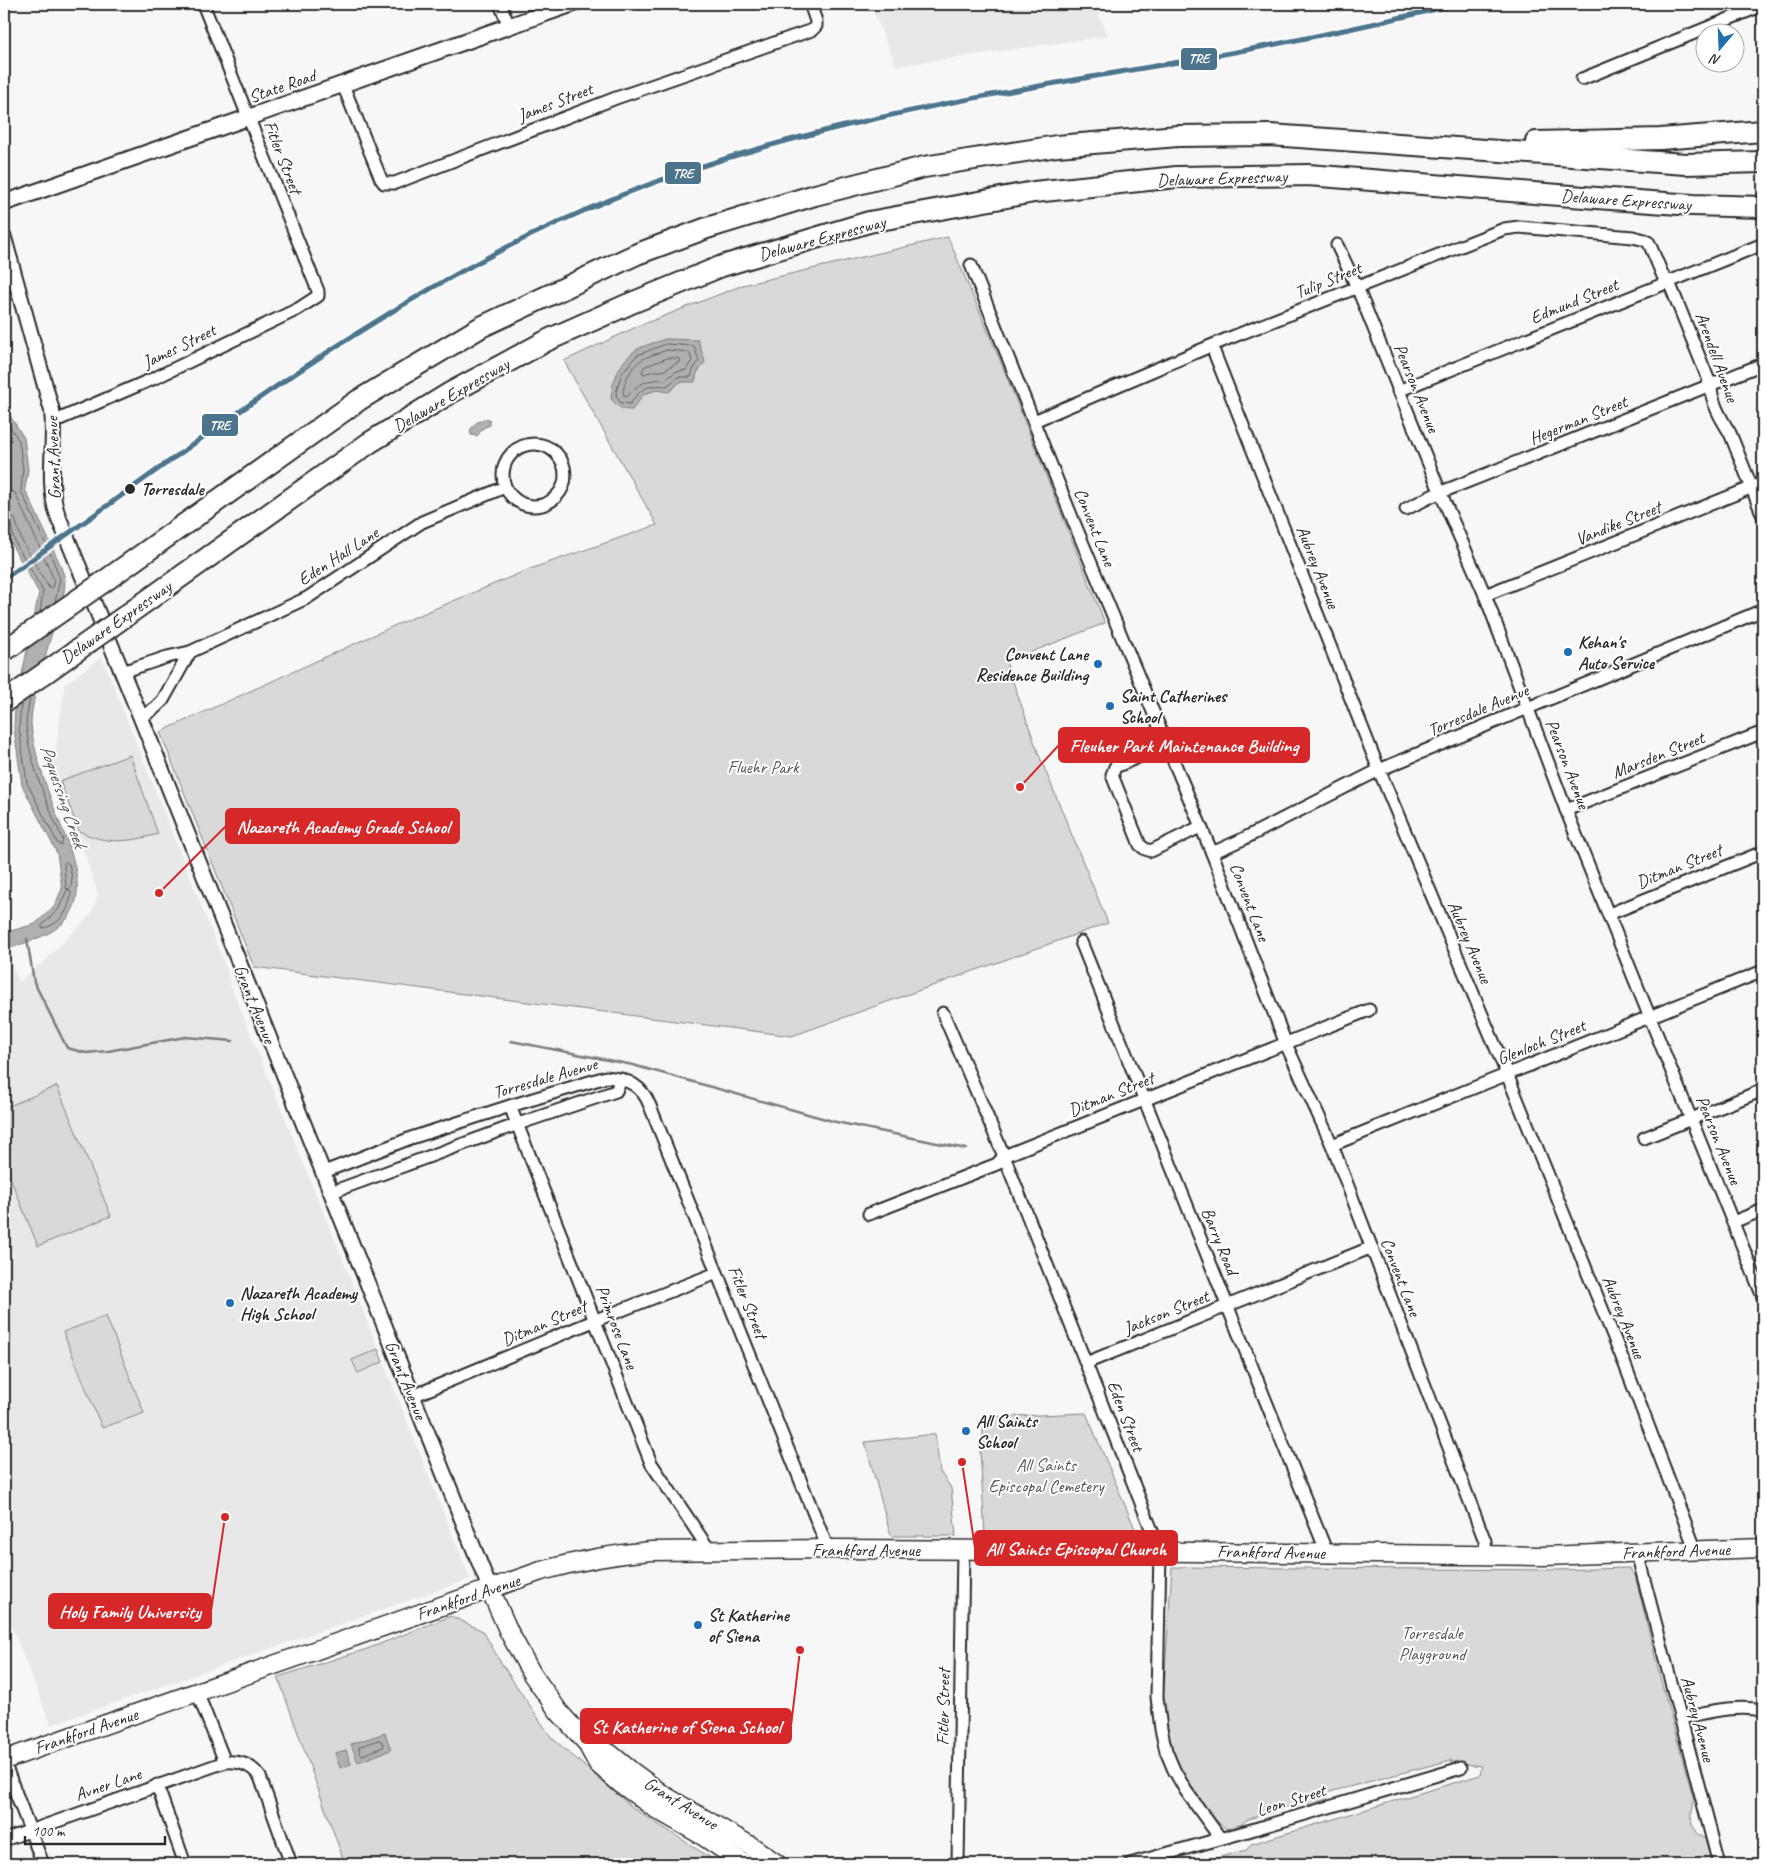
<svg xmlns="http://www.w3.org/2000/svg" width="1767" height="1868" viewBox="0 0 1767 1868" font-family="Caveat,sans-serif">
  <rect width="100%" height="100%" fill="#f7f7f7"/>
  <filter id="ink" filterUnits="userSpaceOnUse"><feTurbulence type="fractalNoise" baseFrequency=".02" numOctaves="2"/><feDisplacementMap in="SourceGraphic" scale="10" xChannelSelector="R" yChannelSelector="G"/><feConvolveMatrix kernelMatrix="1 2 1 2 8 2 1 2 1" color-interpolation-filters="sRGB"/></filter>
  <g filter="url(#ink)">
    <!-- built -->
    <g fill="#e8e8e8">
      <path d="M870,4H1094L1108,36L896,66Z"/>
      <path d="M102,657L226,968L231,986L337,1246L470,1579L51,1725L4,1608V956L8,955L19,982L48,958L91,914L98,895L81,843L54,773V761L65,684Z"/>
    </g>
    <!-- green -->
    <g fill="#d9d9d9" stroke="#828282">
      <path d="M948,237L1002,365L1105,623L1006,662L1039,755L1108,923L792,1036L254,967L160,732L398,624L530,569L657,525L564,361L636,327L743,285Z"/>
      <path d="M130,755L158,834C130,842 106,845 79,831L60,781Z"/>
      <path d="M57,1086L111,1216L38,1246L4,1163V1108Z"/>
      <path d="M106,1316L144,1413L102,1428L63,1332Z"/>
      <path d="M378,1349L383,1362L358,1373L352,1360Z"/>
      <path d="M1086,1413L1138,1536H985L980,1450L983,1442V1426L993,1417Z"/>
      <path d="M935,1434L940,1472L951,1488L956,1536H891L865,1442Z"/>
      <path d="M1172,1567L1557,1570L1629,1568L1635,1575L1661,1681L1694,1800C1692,1816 1686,1829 1705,1839L1712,1864H1192L1247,1850L1251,1844L1480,1775L1482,1766L1452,1762L1451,1760L1326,1793L1328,1799L1308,1805L1306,1801L1246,1820L1243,1824L1227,1829C1216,1822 1208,1812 1200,1801C1194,1793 1187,1785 1182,1776C1170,1753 1165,1727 1163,1701Z"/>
      <path d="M451,1616L483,1631L501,1663L551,1737L633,1808L720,1864H345L278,1677L367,1649Z"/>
    </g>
    <!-- water -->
    <g fill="#b0b0b0" stroke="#7b7b7b">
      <path d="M665,339L698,340L705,362L697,373L695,382H680L669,392L657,390L644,394L632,410C621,410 617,406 611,399C612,382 619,364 632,353C639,346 655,343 665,339Z"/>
      <path d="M4,406L24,438L28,469L25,489L60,564L65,579L64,592C55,622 46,652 38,683C35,695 31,710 31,724C32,746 46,786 54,808C66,841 95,894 62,924C46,938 23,943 4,950V933L35,924L54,907L62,889L57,853L22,785L14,728L15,708L39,593L8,538L4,487L9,473L4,453Z"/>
      <path d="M484,419H489L490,425L483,428L477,436L471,435L470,430L476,423Z"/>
      <path d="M385,1733L391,1750L358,1762L351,1744Z"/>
      <path d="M346,1750L351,1764L340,1768L335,1753Z"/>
    </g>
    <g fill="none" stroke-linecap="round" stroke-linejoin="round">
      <!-- shore -->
      <g stroke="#606060" stroke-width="1">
        <path d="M666,344L694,346L699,361L693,370L691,377H678L667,386C648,384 641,388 630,404L621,403L616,396L617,388L622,373L636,356Z"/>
        <path d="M667,350L689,352L692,360L686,370L675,372L665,380C649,378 636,384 627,397L624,396C621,385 631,367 640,361C647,356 659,353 667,350Z"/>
        <path d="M668,358H678L680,361L663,371H654L644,374L642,373L644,367Z"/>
        <path d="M4,417L19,441L23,469L21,491L51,555L60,579L55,602"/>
        <path d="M4,493L12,491L15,493L49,568L54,580L52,588H49L22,541L15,519L10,515L4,514"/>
        <path d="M4,520L11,523L13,536L16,544L43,591L40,613"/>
        <path d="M21,704L19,728L27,783L58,844L61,845L63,840C48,806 29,762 26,725C26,716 29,706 30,697"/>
        <path d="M66,862L69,864L72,878L71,888L69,889L66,888L64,864Z"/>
        <path d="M68,889L71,892C70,909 60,926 42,928V925L58,910Z"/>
        <path d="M380,1740L384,1745L383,1747L363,1755L360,1754L359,1747Z"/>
      </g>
      <!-- stream -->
      <g stroke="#7b7b7b" stroke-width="2.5">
        <path d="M27,939L34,982L67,1048L86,1053L108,1051L185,1037L233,1041"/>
        <path d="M511,1041L633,1065L836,1122L966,1149"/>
      </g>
      <defs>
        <g id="minor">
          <path d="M500,4L509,26"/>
          <path d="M1582,79L1763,5"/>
          <path d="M343,85L381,179L384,183H395L616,98L812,30L816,26V21L810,4"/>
          <path d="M1337,245L1357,287L1441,494L1485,595L1566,810L1763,1297"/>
          <path d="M971,265L1073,520L1212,853L1286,1044L1332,1145L1485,1541L1486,1555"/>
          <path d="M1212,347L1379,770L1507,1074L1625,1365L1696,1551"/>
          <path d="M1398,391L1763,244"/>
          <path d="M1034,421L1227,339L1504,229L1519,227L1633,237L1645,240L1649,243L1663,276L1669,282L1711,386C1711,402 1721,419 1730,433L1763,516"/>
          <path d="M53,422L157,377L298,309L318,296V291L203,4"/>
          <circle cx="534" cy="475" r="31"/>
          <path d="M1406,509L1434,495L1763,364"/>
          <path d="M1485,595L1763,483"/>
          <path d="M122,672L167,657L190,652"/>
          <path d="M141,718L156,707L163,700L190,652L307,598L422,522L505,487"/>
          <path d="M1166,745L1115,767L1112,775L1140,845L1145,849L1151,851L1200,827"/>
          <path d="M1566,810L1763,732"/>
          <path d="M1212,853L1241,840L1379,770L1763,610"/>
          <path d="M1609,914L1763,852"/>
          <path d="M1081,942L1327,1553"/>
          <path d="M943,1013L1004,1156L1160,1551L1157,1697L1161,1729L1166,1751L1174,1770L1186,1791L1220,1838"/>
          <path d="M510,1106L651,1463L710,1551"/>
          <path d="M1644,1138L1763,1090"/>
          <path d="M1332,1145L1763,971"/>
          <path d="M324,1172L411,1138L510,1106L606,1077C628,1079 642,1085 650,1106L828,1549"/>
          <path d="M332,1192L518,1124L616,1091L621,1079"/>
          <path d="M869,1214L997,1164L1004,1156L1369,1010"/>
          <path d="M1733,1222L1763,1210"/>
          <path d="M1086,1363L1370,1248"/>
          <path d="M413,1396L596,1320L717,1273"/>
          <path d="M1637,1553L1719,1864"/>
          <path d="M197,1692L225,1762"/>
          <path d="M1680,1718C1710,1712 1732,1705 1763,1710"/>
          <path d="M4,1762L43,1864"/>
          <path d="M157,1785L185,1864"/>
          <path d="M4,1840L225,1762C239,1761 252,1765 260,1777L291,1864"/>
          <path d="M958,1864L963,1550"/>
          <path d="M1130,1864L1248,1831L1461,1768"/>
        </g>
        <path id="tertiary" d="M4,238L52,411C56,446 46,483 58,516L141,718L490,1589"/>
        <g id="secondary">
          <path d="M4,203L572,4"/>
          <path d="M4,255L10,261"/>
        </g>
        <g id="primary">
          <path d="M490,1589L509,1632L532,1674L559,1712L586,1742L598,1764L621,1784L656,1809L703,1836L745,1864"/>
          <path d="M586,1742L609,1753L631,1771L665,1796L751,1846L777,1864"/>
          <path d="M4,1760L541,1571C577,1561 613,1554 651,1551L833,1549L1027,1550L1543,1556L1763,1548"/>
        </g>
        <g id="motorway">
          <path d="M1536,142L1660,139L1763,131"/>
          <path d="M102,583L359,400L481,327L637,254L707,228L815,195L924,167L1057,146L1178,136L1270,135L1686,164L1763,162"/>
          <path d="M117,622L369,443L450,393L548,340L629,304L722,266L869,222L1034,192L1177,177L1308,175L1597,198L1693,205L1763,207"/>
        </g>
      </defs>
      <!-- minor casing -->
      <use href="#minor" stroke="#2b2b2b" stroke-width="15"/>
      <!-- tertiary casing -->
      <use href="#tertiary" stroke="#2b2b2b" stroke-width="18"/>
      <!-- secondary casing -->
      <use href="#secondary" stroke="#2b2b2b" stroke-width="19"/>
      <!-- primary casing -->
      <use href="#primary" stroke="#2b2b2b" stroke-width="21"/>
      <!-- motorway casing -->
      <use href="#motorway" stroke="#2b2b2b" stroke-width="24"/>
      <!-- minor -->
      <use href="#minor" stroke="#fff" stroke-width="11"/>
      <!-- tertiary -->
      <use href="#tertiary" stroke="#fff" stroke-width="14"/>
      <!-- secondary -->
      <use href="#secondary" stroke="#fff" stroke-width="15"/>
      <!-- primary -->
      <use href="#primary" stroke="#fff" stroke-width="18"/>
      <!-- motorway -->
      <use href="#motorway" stroke="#fff" stroke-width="20"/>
      <defs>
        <g id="motorway-bridge">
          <path d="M4,651L102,583"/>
          <path d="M4,702L117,622"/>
        </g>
      </defs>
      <!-- motorway-bridge casing -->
      <use href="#motorway-bridge" stroke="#2b2b2b" stroke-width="24" stroke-linecap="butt"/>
      <!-- motorway-bridge -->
      <use href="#motorway-bridge" stroke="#fff" stroke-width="20"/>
      <defs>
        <path id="rail-1" d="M4,579C202,441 392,287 619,196C811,120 1006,92 1208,57C1292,42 1375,24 1458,4"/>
      </defs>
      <!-- rail-1 casing -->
      <use href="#rail-1" stroke="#fff" stroke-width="9"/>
      <!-- rail-1 -->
      <use href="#rail-1" stroke="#4c748c" stroke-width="5"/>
    </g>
  </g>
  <!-- markers -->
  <circle fill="#2b2b2b" stroke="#fff" stroke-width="2" cx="130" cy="489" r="6"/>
  <g fill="#1f6fb2" stroke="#fff" stroke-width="2">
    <circle cx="1568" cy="652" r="5"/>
    <circle cx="1098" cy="664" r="5"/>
    <circle cx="1110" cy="706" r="5"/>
    <circle cx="230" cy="1303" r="5"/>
    <circle cx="966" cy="1431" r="5"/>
    <circle cx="698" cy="1625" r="5"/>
  </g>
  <g text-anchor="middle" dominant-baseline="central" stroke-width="4" stroke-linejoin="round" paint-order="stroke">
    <!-- street labels -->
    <g font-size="18" fill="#2b2b2b" stroke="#fff">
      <text transform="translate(282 86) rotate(-19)">State Road</text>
      <text transform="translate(555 102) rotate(-21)">James Street</text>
      <text transform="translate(283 157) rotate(69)">Fitler Street</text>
      <text transform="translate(1222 178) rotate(-2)">Delaware Expressway</text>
      <text transform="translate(1626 200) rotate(4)">Delaware Expressway</text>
      <text transform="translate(822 238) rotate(-15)">Delaware Expressway</text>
      <text transform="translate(1328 280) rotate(-22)">Tulip Street</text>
      <text transform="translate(1574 301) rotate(-22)">Edmund Street</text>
      <text transform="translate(179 346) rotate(-26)">James Street</text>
      <text transform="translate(1717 357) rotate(70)">Arendell Avenue</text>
      <text transform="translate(1417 388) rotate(68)">Pearson Avenue</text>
      <text transform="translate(451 395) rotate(-30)">Delaware Expressway</text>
      <text transform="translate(1578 420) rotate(-22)">Hegerman Street</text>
      <text transform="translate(53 458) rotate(-92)">Grant Avenue</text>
      <text transform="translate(1618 523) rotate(-22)">Vandike Street</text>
      <text transform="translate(1095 527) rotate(68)">Convent Lane</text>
      <text transform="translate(338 556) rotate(-33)">Eden Hall Lane</text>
      <text transform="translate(1318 567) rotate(68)">Aubrey Avenue</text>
      <text transform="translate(116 622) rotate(-35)">Delaware Expressway</text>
      <text transform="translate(1478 710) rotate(-23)">Torresdale Avenue</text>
      <text transform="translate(1658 755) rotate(-22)">Marsden Street</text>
      <text transform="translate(1568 764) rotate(69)">Pearson Avenue</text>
      <text transform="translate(1679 866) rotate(-22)">Ditman Street</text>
      <text transform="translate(1250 902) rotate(69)">Convent Lane</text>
      <text transform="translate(1470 942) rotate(67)">Aubrey Avenue</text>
      <text transform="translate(255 1004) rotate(68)">Grant Avenue</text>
      <text transform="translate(1541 1042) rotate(-22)">Glenloch Street</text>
      <text transform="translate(545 1078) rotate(-16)">Torresdale Avenue</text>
      <text transform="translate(1111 1094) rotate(-22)">Ditman Street</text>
      <text transform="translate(1719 1140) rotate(68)">Pearson Avenue</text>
      <text transform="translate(1220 1241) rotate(68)">Barry Road</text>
      <text transform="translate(1401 1277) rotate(69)">Convent Lane</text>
      <text transform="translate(748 1302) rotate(68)">Fitler Street</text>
      <text transform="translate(1166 1312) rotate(-22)">Jackson Street</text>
      <text transform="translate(1624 1317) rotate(68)">Aubrey Avenue</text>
      <text transform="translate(544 1323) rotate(-23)">Ditman Street</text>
      <text transform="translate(617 1327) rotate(69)">Primrose Lane</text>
      <text transform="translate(406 1380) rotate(68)">Grant Avenue</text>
      <text transform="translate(1126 1416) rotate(69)">Eden Street</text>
      <text x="866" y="1550">Frankford Avenue</text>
      <text transform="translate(1676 1551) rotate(-2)">Frankford Avenue</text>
      <text transform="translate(1271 1552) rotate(1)">Frankford Avenue</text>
      <text transform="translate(468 1597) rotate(-19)">Frankford Avenue</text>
      <text transform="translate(943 1707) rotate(-89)">Fitler Street</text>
      <text transform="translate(1698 1719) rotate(75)">Aubrey Avenue</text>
      <text transform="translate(86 1731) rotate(-19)">Frankford Avenue</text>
      <text transform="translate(108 1784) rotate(-19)">Avner Lane</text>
      <text transform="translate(1291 1800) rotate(-17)">Leon Street</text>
      <text transform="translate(681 1803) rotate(32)">Grant Avenue</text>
    </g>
    <!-- stop labels -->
    <g font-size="18" font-weight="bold" fill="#2b2b2b" stroke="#fff" text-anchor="start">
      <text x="141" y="489">Torresdale</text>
    </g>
    <!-- poi labels -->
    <g font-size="18" font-weight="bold" fill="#2b2b2b" stroke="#fff" text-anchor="start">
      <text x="1578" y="642">Kehan's<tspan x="1578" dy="21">Auto Service</tspan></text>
      <text x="1088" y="654" text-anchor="end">Convent Lane<tspan x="1088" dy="21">Residence Building</tspan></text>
      <text x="1120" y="696">Saint Catherines<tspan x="1120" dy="21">School</tspan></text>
      <text x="240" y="1293">Nazareth Academy<tspan x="240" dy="21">High School</tspan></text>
      <text x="976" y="1421">All Saints<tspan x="976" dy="21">School</tspan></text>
      <text x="708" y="1615">St Katherine<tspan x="708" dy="21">of Siena</tspan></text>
    </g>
    <!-- park labels -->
    <g font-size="18" fill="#565656" stroke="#fff">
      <text x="763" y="767">Fluehr Park</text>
      <text x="1046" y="1465">All Saints<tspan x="1046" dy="21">Episcopal Cemetery</tspan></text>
      <text x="1432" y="1633">Torresdale<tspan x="1432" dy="21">Playground</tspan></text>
    </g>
    <!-- water labels -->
    <g font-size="19" font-style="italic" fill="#5a5a5a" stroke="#fff">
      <text transform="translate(63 796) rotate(71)">Poquessing Creek</text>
    </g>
  </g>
  <!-- callouts -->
  <path fill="none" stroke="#d62828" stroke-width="2" d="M1020 787L1059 745M159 893L226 826M962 1462L975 1548M225 1517L211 1611M800 1650L791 1726"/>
  <g fill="#d62828" stroke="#fff" stroke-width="2">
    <circle cx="1020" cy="787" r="5"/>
    <circle cx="159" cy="893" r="5"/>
    <circle cx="962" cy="1462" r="5"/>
    <circle cx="225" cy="1517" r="5"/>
    <circle cx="800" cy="1650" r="5"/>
  </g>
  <g fill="#d62828" stroke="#d62828" stroke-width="2">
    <rect x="1059" y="728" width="250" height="34" rx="5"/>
    <rect x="226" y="809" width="233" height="34" rx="5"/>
    <rect x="975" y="1531" width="202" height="34" rx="5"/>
    <rect x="49" y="1594" width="162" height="34" rx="5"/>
    <rect x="581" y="1709" width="210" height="34" rx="5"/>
  </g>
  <g font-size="19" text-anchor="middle" font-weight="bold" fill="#fff">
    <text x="1184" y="752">Fleuher Park Maintenance Building</text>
    <text x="343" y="833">Nazareth Academy Grade School</text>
    <text x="1076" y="1555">All Saints Episcopal Church</text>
    <text x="130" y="1618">Holy Family University</text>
    <text x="686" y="1733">St Katherine of Siena School</text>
  </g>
  <g stroke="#fff" stroke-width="2">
    <rect x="1180" y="47" width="38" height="24" rx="5" fill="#4c748c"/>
    <rect x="664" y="161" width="38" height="24" rx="5" fill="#4c748c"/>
    <rect x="201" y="413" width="38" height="24" rx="5" fill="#4c748c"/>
  </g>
  <g font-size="14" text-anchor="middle" font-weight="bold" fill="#fff">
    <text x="1199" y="63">TRE</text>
    <text x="683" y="178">TRE</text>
    <text x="220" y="430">TRE</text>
  </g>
  <!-- margin -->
  <rect width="1767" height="1868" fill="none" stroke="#fff" stroke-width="20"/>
  <rect x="10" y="10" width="1747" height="1848" fill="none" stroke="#2b2b2b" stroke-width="2" filter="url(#ink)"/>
  <!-- north arrow -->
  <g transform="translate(1720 48) rotate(199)"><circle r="24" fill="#ffffff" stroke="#aaaaaa"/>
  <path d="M0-4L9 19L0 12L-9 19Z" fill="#1f6fb2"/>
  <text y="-8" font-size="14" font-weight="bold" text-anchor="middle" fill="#2b2b2b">N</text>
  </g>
  <!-- scale -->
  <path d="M25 1836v8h140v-8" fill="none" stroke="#2b2b2b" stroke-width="2.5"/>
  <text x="32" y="1836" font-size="15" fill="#2b2b2b" stroke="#ffffff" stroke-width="4" paint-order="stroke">100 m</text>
</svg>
